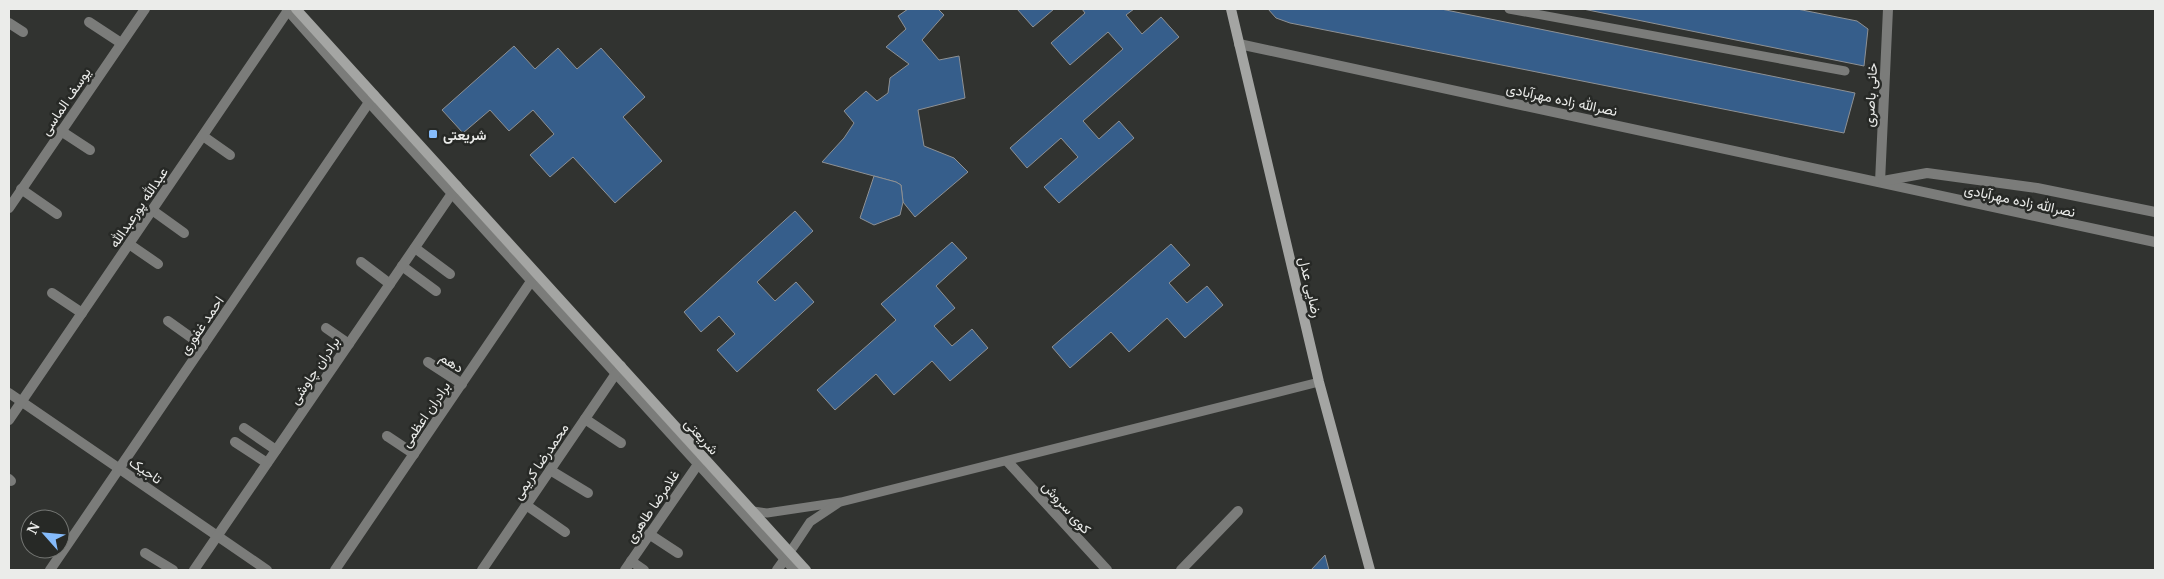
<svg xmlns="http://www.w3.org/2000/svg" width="2164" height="579" viewBox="0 0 2164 579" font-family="'Noto Serif',Vazirmatn,serif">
  <rect width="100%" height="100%" fill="#313330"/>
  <!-- building -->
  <g fill="#365e8b" stroke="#8e9194">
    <path d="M908,9H938L944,15L922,40L939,60L959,56L965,98L918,110L924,146L954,158L968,172L915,217L903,202L901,185L896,182L822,162L844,138L854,123L844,111L866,91L877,101L888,93L890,78L909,64L886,47L906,29L898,16Z"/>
    <path d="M1017,9H1054L1033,27Z"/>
    <path d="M1082,9H1134L1126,15L1142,34L1161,17L1179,37L1083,121L1099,139L1119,121L1134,138L1059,203L1044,187L1078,157L1061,138L1027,168L1010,148L1123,49L1108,32L1070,65L1051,43L1085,13Z"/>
    <path d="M1268,9H1441L1855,93L1844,133L1290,23L1276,18Z"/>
    <path d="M1583,9H1797L1857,21L1868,29L1864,66Z"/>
    <path d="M514,46L535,69L558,48L577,69L601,48L645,97L623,117L662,161L615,203L573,157L550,177L530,155L554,134L533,110L509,131L490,110L463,133L442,110Z"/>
    <path d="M874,176L896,182L901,185L903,202L900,215L874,225L860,218Z"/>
    <path d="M795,211L813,231L757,282L775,301L796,282L814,302L737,372L717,350L735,334L719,316L701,332L684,312Z"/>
    <path d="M952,242L967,258L936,286L955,308L934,326L952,346L972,329L988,348L950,381L932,361L894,395L876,374L835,410L817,390L896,320L881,304Z"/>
    <path d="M1171,244L1190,265L1169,283L1187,303L1207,286L1223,305L1185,338L1167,318L1129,352L1111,332L1070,368L1052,347Z"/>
    <path d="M1325,555L1329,570H1311Z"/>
  </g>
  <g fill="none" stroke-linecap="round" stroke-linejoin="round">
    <!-- service -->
    <g stroke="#7b7c7a" stroke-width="9">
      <path d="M286,9L369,103L794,570"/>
      <path d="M1509,9L1845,71"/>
      <path d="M753,511L767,513L841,502L1319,382"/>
      <path d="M790,552L810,522L837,504"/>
    </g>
    <!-- minor -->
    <g stroke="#7b7c7a" stroke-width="10">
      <path d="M89,22L121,43"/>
      <path d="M9,23L23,32"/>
      <path d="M61,131L90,150"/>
      <path d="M203,136L230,155"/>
      <path d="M1880,182L1888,9"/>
      <path d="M21,189L57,214"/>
      <path d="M9,208L145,9"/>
      <path d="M152,210L184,233"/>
      <path d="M129,244L158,264"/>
      <path d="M415,248L450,274"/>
      <path d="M361,262L390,284"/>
      <path d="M402,266L436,291"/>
      <path d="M52,293L82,313"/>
      <path d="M168,321L203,346"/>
      <path d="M326,328L349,344"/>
      <path d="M428,362L462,384"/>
      <path d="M9,393L267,570"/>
      <path d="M585,419L621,443"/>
      <path d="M9,420L289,9"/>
      <path d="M244,428L276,450"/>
      <path d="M387,436L414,454"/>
      <path d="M235,442L267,463"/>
      <path d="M1008,462L1107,570"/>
      <path d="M550,470L588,493"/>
      <path d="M9,479L11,481"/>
      <path d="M526,505L565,532"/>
      <path d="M649,534L678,553"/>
      <path d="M145,553L173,570"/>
      <path d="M631,561L644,570"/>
      <path d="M50,570L374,95"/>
      <path d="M194,570L457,186"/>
      <path d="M335,570L536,274"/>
      <path d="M482,570L621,366"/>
      <path d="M625,570L703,457"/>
      <path d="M777,570L790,552"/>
      <path d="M1181,570L1238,511"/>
    </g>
    <!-- tertiary -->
    <g stroke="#7b7c7a" stroke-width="10">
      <path d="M1239,44L2155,242"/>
      <path d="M1883,181L1927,173L2037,188L2155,212"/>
    </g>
    <!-- secondary -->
    <g stroke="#a4a5a3" stroke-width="10">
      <path d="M296,9L806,570"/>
      <path d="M1231,9L1319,382L1370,570"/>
    </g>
  </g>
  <!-- markers -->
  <rect fill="#85bbfb" stroke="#272926" stroke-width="2" x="428" y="129" width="10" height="10" rx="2.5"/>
  <g text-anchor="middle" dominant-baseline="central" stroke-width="5" stroke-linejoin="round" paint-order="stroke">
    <!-- street labels -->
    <g font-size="14" fill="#ebecea" stroke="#272926">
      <text transform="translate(1870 95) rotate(-87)">خانی باصری</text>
      <text transform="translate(1562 99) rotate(12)">نصرالله زاده مهرآبادی</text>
      <text transform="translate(65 101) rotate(-56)">یوسف الماسی</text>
      <text transform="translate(2020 200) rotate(12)">نصرالله زاده مهرآبادی</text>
      <text transform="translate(138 207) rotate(-56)">عبدالله پورعبدالله</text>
      <text transform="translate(1311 287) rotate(77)">رضایی عدل</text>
      <text transform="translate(201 325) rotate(-56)">احمد غفوری</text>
      <text transform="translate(452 362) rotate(33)">دهم</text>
      <text transform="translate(314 370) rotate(-56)">برادران چاوشی</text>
      <text transform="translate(425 414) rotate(-56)">برادران اعظمی</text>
      <text transform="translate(702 436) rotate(48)">شریعتی</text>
      <text transform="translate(540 461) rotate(-56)">محمدرضا کریمی</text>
      <text transform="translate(146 470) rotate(34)">تاجیک</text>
      <text transform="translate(652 506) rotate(-56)">غلامرضا طاهری</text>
      <text transform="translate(1067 507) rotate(48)">کوی سروش</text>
    </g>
    <!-- poi labels -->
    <g font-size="14" font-weight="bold" fill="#ebecea" stroke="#272926" text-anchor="start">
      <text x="443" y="134">شریعتی</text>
    </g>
  </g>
  <!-- border -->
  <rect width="2164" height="579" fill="none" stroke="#ebecea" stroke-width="20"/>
  <!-- north arrow -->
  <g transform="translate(45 534) rotate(297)"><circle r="24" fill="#272926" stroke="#757774"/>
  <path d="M0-4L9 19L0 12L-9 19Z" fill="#85bbfb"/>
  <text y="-8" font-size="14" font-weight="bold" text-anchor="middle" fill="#ebecea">N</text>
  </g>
</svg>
